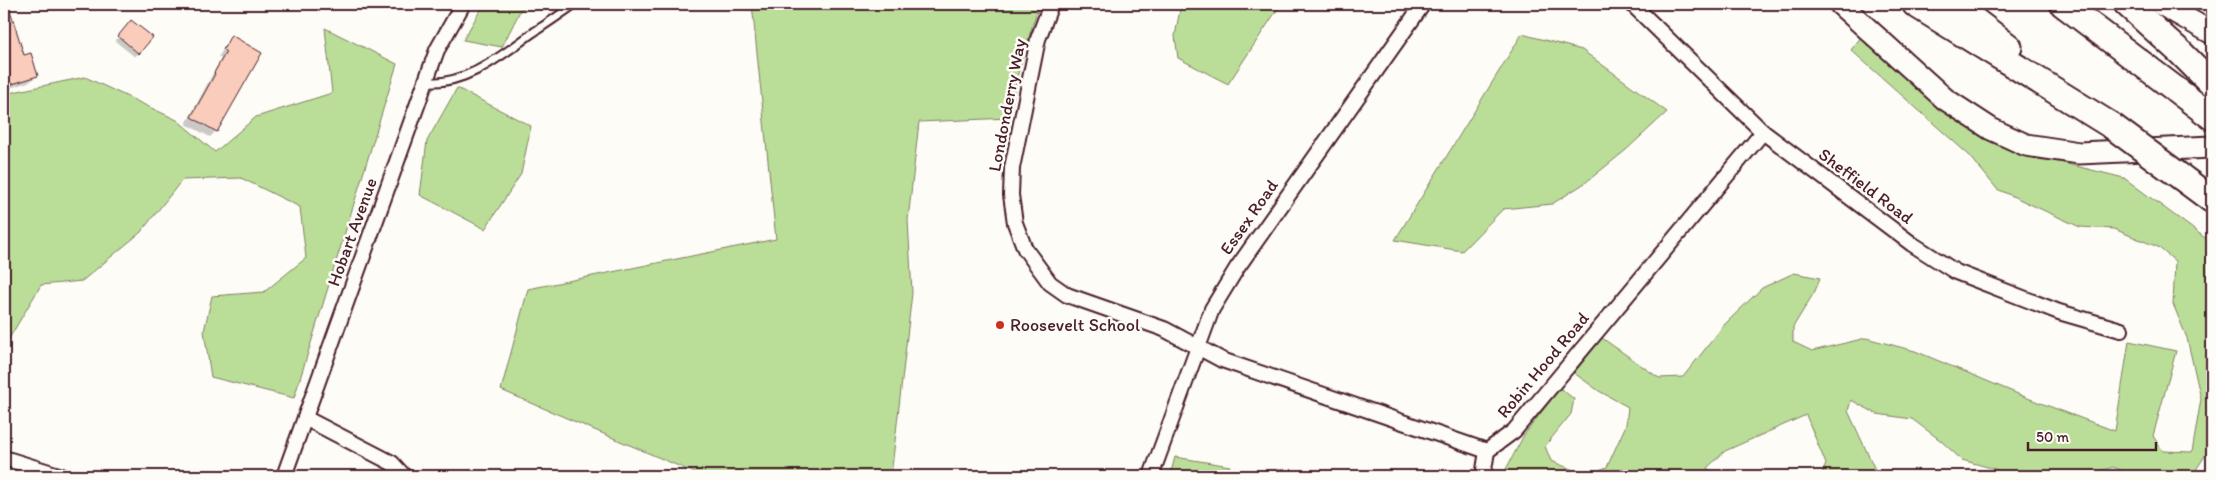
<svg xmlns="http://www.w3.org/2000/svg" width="2216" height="480" viewBox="0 0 2216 480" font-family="Itim,sans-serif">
  <rect width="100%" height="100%" fill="#fdfcf7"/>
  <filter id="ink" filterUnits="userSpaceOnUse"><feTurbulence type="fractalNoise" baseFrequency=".02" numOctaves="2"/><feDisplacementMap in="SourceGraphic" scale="10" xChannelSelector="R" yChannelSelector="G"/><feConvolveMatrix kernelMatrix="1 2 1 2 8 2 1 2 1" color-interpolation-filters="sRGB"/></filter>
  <g filter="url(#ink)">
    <!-- green -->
    <g fill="#bade98" stroke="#827e62">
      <path d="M484,4H533L521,9L502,47L463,40Z"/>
      <path d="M752,4H1039L1017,77L1009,118L919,122L908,220L912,293L891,476H702L501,390L528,289L776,239Z"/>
      <path d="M1181,4H1281L1228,84L1178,58L1175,36Z"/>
      <path d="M325,28L397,64L294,398L211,377L204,331L212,296L264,292L306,258L300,207L241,178L182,180L141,232L82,281L41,285L4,347V94L85,77L177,120L215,152L256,117L332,93Z"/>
      <path d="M1865,32L1986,137L2043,158L2124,178L2212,243V445L2192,476H2136L2113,467L2088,475L2020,476L1962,460L1940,440L1912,419L1877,414L1851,400L1848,411L1878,476H1821L1826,464L1806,415L1725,451L1707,468L1718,476H1517L1504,473L1524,435L1560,388L1574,399L1571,414L1545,446L1551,461L1586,475L1607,467L1626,425L1628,407L1599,391L1574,373L1602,338L1659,378L1683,377L1725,324L1762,288L1794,273L1820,278L1815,291L1793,327V342L1812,351L1866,338L1915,351L2030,399L2115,431L2129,341L2176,351L2153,436L2163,451L2192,452L2201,399L2187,338L2173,304L2175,261L2158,247L2114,229L2080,227L1997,189L1970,156L1851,50Z"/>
      <path d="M1522,34L1582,50L1667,112L1626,150L1585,183L1552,204L1503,209L1462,251L1395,240Z"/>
      <path d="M457,88L531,126L521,174L485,229L420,195L427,141Z"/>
      <path d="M1175,457L1230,466L1226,476H1170Z"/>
    </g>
    <!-- shadow -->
    <g fill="#0003">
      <path d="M9,11L23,57L37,75L31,81L4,90V13Z"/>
      <path d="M127,25L138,53L135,57L115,41Z"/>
      <path d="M232,37L216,131L210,137L186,124L221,58L218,57Z"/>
    </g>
    <!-- building -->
    <g fill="#f9ccbb" stroke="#4a1f2b">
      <path d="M10,10L24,55L31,53L38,76L6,86L4,80V12Z"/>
      <path d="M131,20L153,37L139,54L118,36Z"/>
      <path d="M231,35L262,53L217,132L191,117L215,74L214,73L226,52L223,50Z"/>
    </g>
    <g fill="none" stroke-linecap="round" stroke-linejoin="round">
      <defs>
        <path id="service" d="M425,82C466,86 502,55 534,32C548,23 561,14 575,4"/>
        <g id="minor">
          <path d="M1051,4L1038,39L1012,168L1011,195L1015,223L1025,249L1050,283L1067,295L1164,329L1222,360L1487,451L1514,431L1763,132"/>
          <path d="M1632,4L1763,132L1912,244L1956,272L2059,312L2121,330"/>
          <path d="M305,418L392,463L404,476"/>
          <path d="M4,458L62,476"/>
          <path d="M284,476L437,50L463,4"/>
          <path d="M1151,476L1212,309L1237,268L1423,4"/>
          <path d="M1483,476L1487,451"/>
        </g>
        <g id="primary">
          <path d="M1840,4L1945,99L1991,129L2026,145L2079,153L2212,147"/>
          <path d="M2161,4L2212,33"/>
        </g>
        <g id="motorway">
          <path d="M1915,4L2112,126"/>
          <path d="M1953,4L2009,47"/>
          <path d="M2063,4L2212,117"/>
          <path d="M2127,4L2181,53L2212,84"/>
          <path d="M2181,177L2212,200"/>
        </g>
      </defs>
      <!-- service casing -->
      <use href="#service" stroke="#4a1f2b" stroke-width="11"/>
      <!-- minor casing -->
      <use href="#minor" stroke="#4a1f2b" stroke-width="18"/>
      <!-- primary casing -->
      <use href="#primary" stroke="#4a1f2b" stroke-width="25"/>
      <!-- motorway casing -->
      <use href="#motorway" stroke="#4a1f2b" stroke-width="29"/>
      <!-- service -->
      <use href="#service" stroke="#fdfcf7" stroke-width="7"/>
      <!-- minor -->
      <use href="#minor" stroke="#fdfcf7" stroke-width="14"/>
      <!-- primary -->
      <use href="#primary" stroke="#fdfcf7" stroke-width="21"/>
      <!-- motorway -->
      <use href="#motorway" stroke="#fdfcf7" stroke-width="25"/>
      <defs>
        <path id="motorway-bridge" d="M2112,126L2181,177"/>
      </defs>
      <!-- motorway-bridge casing -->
      <use href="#motorway-bridge" stroke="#4a1f2b" stroke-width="29" stroke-linecap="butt"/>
      <!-- motorway-bridge -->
      <use href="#motorway-bridge" stroke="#fdfcf7" stroke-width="25"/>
    </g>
  </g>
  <!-- markers -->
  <circle fill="#c8321e" stroke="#fdfcf7" stroke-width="2" cx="1000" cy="325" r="5"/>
  <g text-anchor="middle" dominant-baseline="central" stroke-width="5" stroke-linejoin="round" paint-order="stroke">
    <!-- street labels -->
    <g font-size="18" fill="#4a1f2b" stroke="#fdfcf7">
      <text transform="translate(1007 105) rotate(-79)">Londonderry Way</text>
      <text transform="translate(1866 186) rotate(37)">Sheffield Road</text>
      <text transform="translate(1249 217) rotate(-55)">Essex Road</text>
      <text transform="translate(352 232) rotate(-70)">Hobart Avenue</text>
      <text transform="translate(1543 365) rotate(-50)">Robin Hood Road</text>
    </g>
    <!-- poi labels -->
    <g font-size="18" fill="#4a1f2b" stroke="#fdfcf7" text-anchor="start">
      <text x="1010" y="325">Roosevelt School</text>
    </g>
  </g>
  <!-- margin -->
  <rect width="2216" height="480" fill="none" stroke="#fdfcf7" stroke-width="20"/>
  <rect x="10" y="10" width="2196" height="460" fill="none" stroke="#4a1f2b" stroke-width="2" filter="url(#ink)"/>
  <!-- scale -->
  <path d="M2028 442v8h128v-8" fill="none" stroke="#4a1f2b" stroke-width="2.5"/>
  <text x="2036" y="442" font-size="15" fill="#4a1f2b" stroke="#fdfcf7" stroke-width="4" paint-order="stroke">50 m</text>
</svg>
